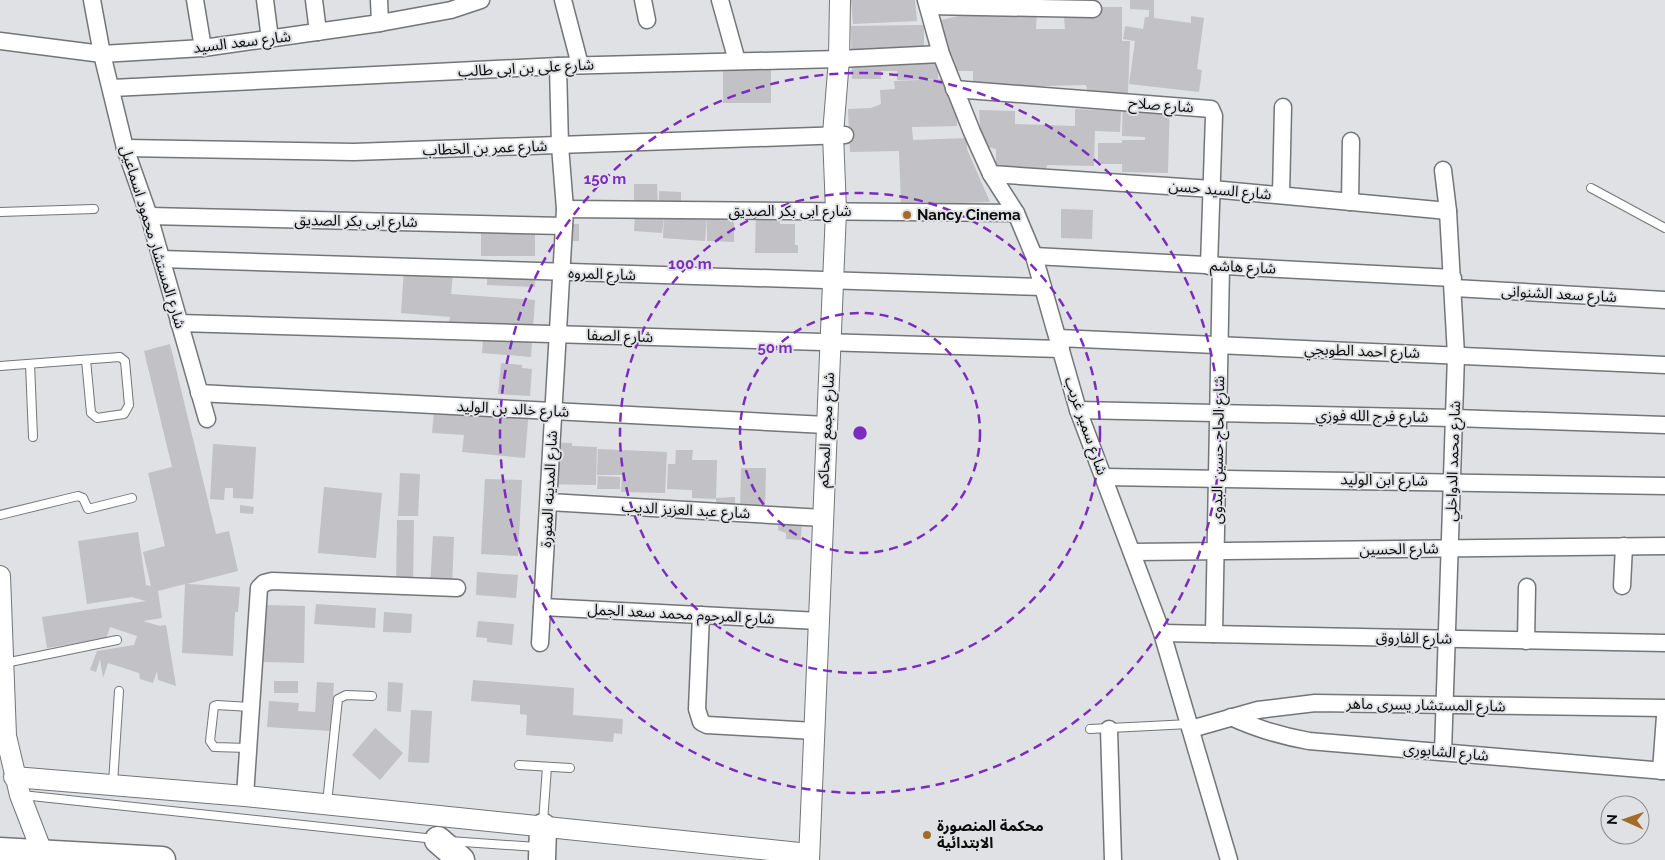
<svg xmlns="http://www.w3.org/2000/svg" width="1665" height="860" viewBox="0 0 1665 860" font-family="Raleway,'Noto Sans Arabic',sans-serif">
  <rect width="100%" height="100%" fill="#dfe1e4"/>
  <!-- building -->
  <g fill="#c2c1c5">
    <path d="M851,0H915L917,21L853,24Z"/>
    <path d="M1130,0H1154V18L1191,23V16L1204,18L1197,69L1202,70L1199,92L1129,84L1135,41L1123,39L1125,26L1143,29L1145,17H1149V10L1130,9Z"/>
    <path d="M1094,7H1122V41H1130L1128,93H1088L1086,85L973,88V71H952L937,21L989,9L1037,11L1036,29H1065L1064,18H1095Z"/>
    <path d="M924,25V51L938,50V79L897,80V71H881V79H852L851,26Z"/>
    <rect x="723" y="69" width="48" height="34"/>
    <path d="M943,79L957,109V126L912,127L913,140L967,138V149L990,202L901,205L899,151L850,152L848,109L871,108L881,104L880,90L895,89L894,81Z"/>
    <path d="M1123,101L1170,102L1168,173L1122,172V164H1098V143H1122V140H1145V137L1122,136Z"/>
    <path d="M1075,109L1121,111L1120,132L1095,131L1094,166L1047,165L1046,170L996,168V149L981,145L979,110L1015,111V124L1075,126Z"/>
    <path d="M634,184H657L658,209H634Z"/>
    <path d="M659,191L681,192V204H659Z"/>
    <path d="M1061,209L1093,210L1092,239L1061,238Z"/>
    <path d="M756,213L780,214V224H795V245H798V253H755Z"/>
    <path d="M635,215L664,216L662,233L634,231Z"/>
    <path d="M664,215L707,218L705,241L663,238Z"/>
    <path d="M707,219H734V242L707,241Z"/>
    <rect x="557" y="224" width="22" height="17"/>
    <rect x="481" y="229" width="54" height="27"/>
    <path d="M488,261L536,263L535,287L487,285Z"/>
    <path d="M404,269L453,273L451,294L535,300L531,357L482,353L484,325L449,322L450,317L401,313Z"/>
    <path d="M170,344L216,534L229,531L238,571L187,584L240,587L238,612H235L233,656L182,653L185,584L158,591L162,618L143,621L160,626L166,625L176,686L158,680L157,671L153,683L140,679L139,673L108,663L103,678L100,659L96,672L90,670L97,651L134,645L137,636L110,627L106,639L47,648L42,617L146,601L132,597L87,604L78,541L138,532L146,585L151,586L143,552L165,546L148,473L172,467L144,351Z"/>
    <path d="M501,363L522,365V368L532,369L530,396L498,394Z"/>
    <path d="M435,400L529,409L525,458L462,452L464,435L432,433Z"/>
    <path d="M543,442L572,443V446L597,447L596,485L543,484Z"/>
    <path d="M213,444L256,447L253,499L233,498V488H225L224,500L210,499Z"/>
    <path d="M598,449L667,452L665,493L621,492L622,475H597Z"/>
    <path d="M676,450H693L692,460H717L716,498L735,497V519L717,520L716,499L692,498V490L667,489L668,464H675Z"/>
    <path d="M741,468H766L765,511H740Z"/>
    <path d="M400,473L420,474L418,516H398Z"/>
    <path d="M598,476L620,477V489H597Z"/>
    <path d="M485,479L522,480L518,556L481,554Z"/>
    <path d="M324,487L382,493L376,558L318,553Z"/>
    <path d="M240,505L254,507L253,514L240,513Z"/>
    <path d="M779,516L802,518L801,540L786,539V533L778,530Z"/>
    <path d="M397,520H414L413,584H396Z"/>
    <path d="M433,536L454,537L452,588L430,587Z"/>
    <path d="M477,572L518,575L516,598L476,595Z"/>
    <path d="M316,604L376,608L375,628L314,624Z"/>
    <path d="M265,605L305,606L304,663L263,662Z"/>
    <path d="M384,612L412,614L411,633L383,632Z"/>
    <path d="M478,621L514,624L512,645L487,642V638L476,637Z"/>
    <path d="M473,680L574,688L573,715L623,719L622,734L614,733L613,742L526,735L527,715L520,714V705L471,701Z"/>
    <rect x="274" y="681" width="24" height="12"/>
    <path d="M317,682L334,683L331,731L267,727L269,701L299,703L298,711L315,712Z"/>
    <path d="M388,682L403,683L401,712L387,711Z"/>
    <path d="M411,710L432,711L429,763L408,762Z"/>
    <path d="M375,728L403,753L380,780L352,755Z"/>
  </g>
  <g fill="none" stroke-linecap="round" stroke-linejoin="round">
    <defs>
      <g id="service">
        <path d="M1591,188L1665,228"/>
        <path d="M0,212L94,209"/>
        <path d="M30,364L33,437"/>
        <path d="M0,366L120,357L125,361L129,405L124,414L97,418L91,413L86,360"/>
        <path d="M0,515L78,496L83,498L88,509L132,498"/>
        <path d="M5,663L117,640"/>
        <path d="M1090,729L1190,724"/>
        <path d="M248,748L214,747L210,741L214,706L217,705L250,707"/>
        <path d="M519,765L570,768"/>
        <path d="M113,783L119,691"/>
        <path d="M22,795L435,839"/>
        <path d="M327,803L338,699L346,695L372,696"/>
        <path d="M543,822L547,767"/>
        <path d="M449,841L537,847"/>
      </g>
      <g id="minor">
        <path d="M92,0L102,54L125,148L149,216L207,419"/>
        <path d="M195,0L203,48"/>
        <path d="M265,0L270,39"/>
        <path d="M314,0L318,32"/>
        <path d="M379,0L380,23"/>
        <path d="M563,0L580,65"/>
        <path d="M643,0L647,20"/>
        <path d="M720,0L737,61"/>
        <path d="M926,0L941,54L972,132L991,174L1016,213L1034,256L1078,410L1162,633L1229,860"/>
        <path d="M928,6L1093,9"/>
        <path d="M0,41L102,54L203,48L380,23L451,10L481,0"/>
        <path d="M112,88L558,66L839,59L941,54"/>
        <path d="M954,89L1211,109L1214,116L1209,266"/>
        <path d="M125,148L354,152L845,135"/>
        <path d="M1443,170L1448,211L1456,355L1443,752"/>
        <path d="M991,174L1212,189L1448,211"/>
        <path d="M1281,195L1283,107"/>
        <path d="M1350,202L1351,141"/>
        <path d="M565,209L1016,213"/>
        <path d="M149,216L564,226"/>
        <path d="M1034,256L1453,278"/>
        <path d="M161,259L1043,287"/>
        <path d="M1454,288L1665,300"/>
        <path d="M179,323L1061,349"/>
        <path d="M1058,338L1665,365"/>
        <path d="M199,393L826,425"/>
        <path d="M1078,410L1454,418L1665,425"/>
        <path d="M1104,477L1665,486"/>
        <path d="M549,502L823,518"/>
        <path d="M1132,552L1665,546"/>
        <path d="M1622,586L1624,546"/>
        <path d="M542,607L819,621"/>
        <path d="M701,615L697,709L701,722L707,725L814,731"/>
        <path d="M1162,633L1665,643"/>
        <path d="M1214,634L1221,266"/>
        <path d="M1526,641L1527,587"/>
        <path d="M540,643L565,209L560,146L558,66"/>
        <path d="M1231,717C1257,729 1281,736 1309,741L1665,771"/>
        <path d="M1109,729L1113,860"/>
        <path d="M1191,729L1258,710L1315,703L1665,708"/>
        <path d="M1661,771L1665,716"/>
        <path d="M245,796L259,588L264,583L272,581L457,588"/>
      </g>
      <g id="tertiary">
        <path d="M0,576L6,736L20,795L42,852"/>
        <path d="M14,777L245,796L809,854"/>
        <path d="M809,860L836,211L833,134L839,59L840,0"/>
      </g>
      <g id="primary">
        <path d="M438,840L461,860"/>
        <path d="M0,851L162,860"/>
        <path d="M542,860L543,827"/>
      </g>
    </defs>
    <!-- service casing -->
    <use href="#service" stroke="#737578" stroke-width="10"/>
    <!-- minor casing -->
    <use href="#minor" stroke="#737578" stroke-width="19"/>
    <!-- tertiary casing -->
    <use href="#tertiary" stroke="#737578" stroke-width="22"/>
    <!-- primary casing -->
    <use href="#primary" stroke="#737578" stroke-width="29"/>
    <!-- service -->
    <use href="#service" stroke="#fff" stroke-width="8"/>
    <!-- minor -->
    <use href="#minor" stroke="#fff" stroke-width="16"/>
    <!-- tertiary -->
    <use href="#tertiary" stroke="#fff" stroke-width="20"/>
    <!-- primary -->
    <use href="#primary" stroke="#fff" stroke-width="26"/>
  </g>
  <!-- distance rings -->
  <g fill="none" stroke="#7b2cbf" stroke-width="2.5" stroke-dasharray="9 6">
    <circle cx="860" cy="433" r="120"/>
    <circle cx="860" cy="433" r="240"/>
    <circle cx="860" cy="433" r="360"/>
  </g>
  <!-- markers -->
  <g fill="#a26b27" stroke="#dfe1e4" stroke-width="2">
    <circle cx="907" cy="215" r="5"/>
    <circle cx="927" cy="835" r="5"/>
  </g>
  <g text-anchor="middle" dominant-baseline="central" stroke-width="4" stroke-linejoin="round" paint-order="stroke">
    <!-- street labels -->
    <g font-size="15" fill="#0b0b0c" stroke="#dfe1e4">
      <text transform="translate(242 42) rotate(-7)">شارع سعد السيد</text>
      <text transform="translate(526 68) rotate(-3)">شارع على بن ابى طالب</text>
      <text transform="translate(1161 105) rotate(4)">شارع صلاح</text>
      <text transform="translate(485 148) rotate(-2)">شارع عمر بن الخطاب</text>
      <text transform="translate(1220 190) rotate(5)">شارع السيد حسن</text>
      <text x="790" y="211">شارع ابى بكر الصديق</text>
      <text transform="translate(356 221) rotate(1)">شارع ابى بكر الصديق</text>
      <text transform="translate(153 237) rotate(73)">شارع المستشار محمود اسماعيل</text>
      <text transform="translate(1243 267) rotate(3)">شارع هاشم</text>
      <text transform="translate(602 274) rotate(2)">شارع المروه</text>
      <text transform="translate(1559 294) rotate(3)">شارع سعد الشنوانى</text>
      <text transform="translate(620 336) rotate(2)">شارع الصفا</text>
      <text transform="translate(1362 351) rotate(2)">شارع احمد الطوبجي</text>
      <text transform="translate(513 409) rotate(3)">شارع خالد بن الوليد</text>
      <text transform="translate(1372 416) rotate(1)">شارع فرج الله فوزي</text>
      <text transform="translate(1086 426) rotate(71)">شارع سمير غريب</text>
      <text transform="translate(826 430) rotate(-87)">شارع مجمع المحاكم</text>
      <text transform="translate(1218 450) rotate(-89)">شارع الحاج حسين البدوى</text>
      <text transform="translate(1453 461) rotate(-88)">شارع محمد الدواخلي</text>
      <text transform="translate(1384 480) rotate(1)">شارع ابن الوليد</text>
      <text transform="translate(549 489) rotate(-87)">شارع المدينه المنورة</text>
      <text transform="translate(686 510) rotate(3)">شارع عبد العزيز الديب</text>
      <text transform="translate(1399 549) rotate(-1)">شارع الحسين</text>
      <text transform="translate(681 614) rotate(3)">شارع المرحوم محمد سعد الجمل</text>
      <text transform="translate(1414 638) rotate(1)">شارع الفاروق</text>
      <text transform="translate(1426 705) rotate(1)">شارع المستشار يسرى ماهر</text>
      <text transform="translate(1446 752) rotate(5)">شارع الشابورى</text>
    </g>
    <!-- poi labels -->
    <g font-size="15" font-weight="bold" fill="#0b0b0c" stroke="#dfe1e4" text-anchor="start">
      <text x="917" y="215">Nancy Cinema</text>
      <text x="937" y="826">محكمة المنصورة<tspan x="937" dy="17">الابتدائية</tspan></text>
    </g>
  </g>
  <circle cx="860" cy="433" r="8" fill="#7b2cbf" stroke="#dfe1e4" stroke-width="2.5"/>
  <g font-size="15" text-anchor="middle" font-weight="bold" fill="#7b2cbf" stroke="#dfe1e4" stroke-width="4" stroke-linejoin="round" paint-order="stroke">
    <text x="605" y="184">150 m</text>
    <text x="690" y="269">100 m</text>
    <text x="775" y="353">50 m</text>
  </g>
  <!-- north arrow -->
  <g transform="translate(1625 820) rotate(272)"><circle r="24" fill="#dfe1e4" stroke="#8a8b8e"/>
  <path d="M0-4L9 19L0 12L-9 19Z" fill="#a26b27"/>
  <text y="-8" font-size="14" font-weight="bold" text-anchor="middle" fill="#0b0b0c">N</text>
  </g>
</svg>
